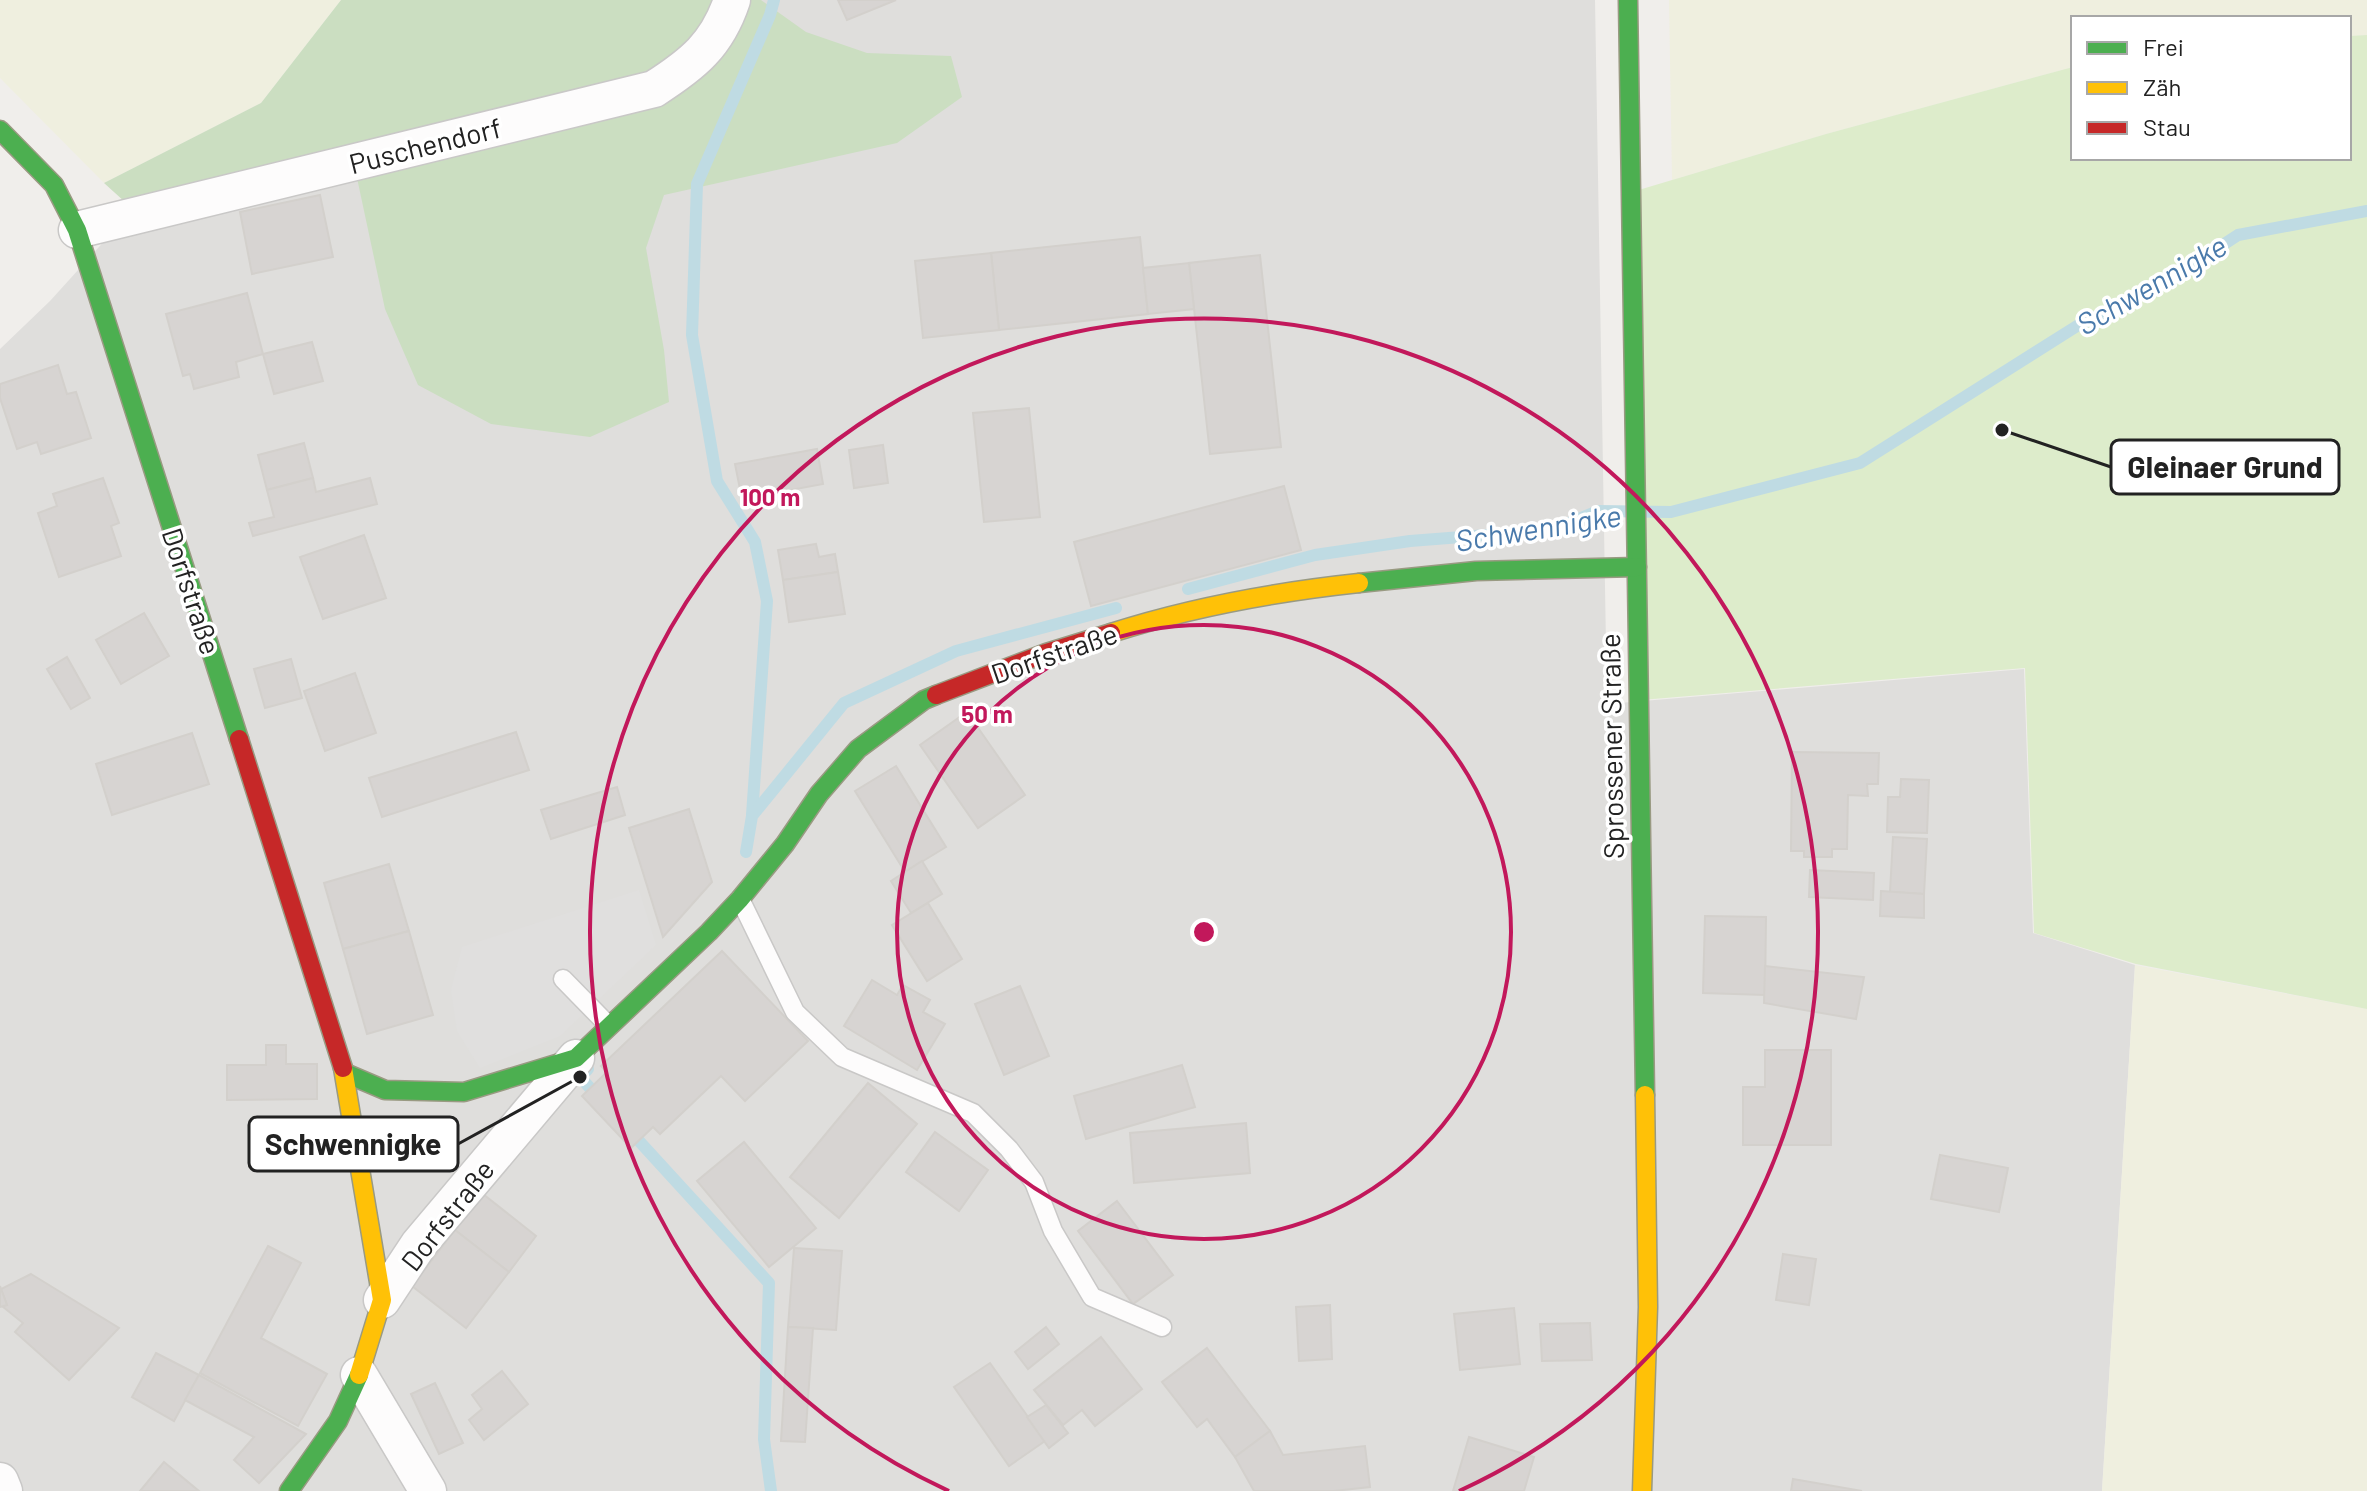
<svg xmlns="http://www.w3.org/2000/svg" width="2367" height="1491" viewBox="0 0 2367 1491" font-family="Barlow,sans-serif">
  <rect width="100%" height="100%" fill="#f0eeeb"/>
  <!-- residential -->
  <path fill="#dfdedc" d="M746,0H1595L1607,704L2024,669L2033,933L2135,965L2102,1491H0V349L50,301L108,237Z"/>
  <!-- farmland -->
  <g fill="#efefdf">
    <path d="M0,0H341L261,103L104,183L0,78Z"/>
    <path d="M1669,0H2367V35L2349,36V18H2073V67L1826,134L1672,180Z"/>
    <path d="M2135,965L2367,1009V1491H2102Z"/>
  </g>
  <!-- grass -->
  <path fill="#ddeccb" d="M2367,35V1009L2136,964L2034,933L2025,668L1641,700L1632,192L1826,134L2073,67V158H2349V36Z"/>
  <!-- forest -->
  <path fill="#cbdec1" d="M341,0H761L806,32L867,53L951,56L962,97L897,143L664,195L646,248L664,350L669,402L590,437L491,424L418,385L385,309L357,178L358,142L125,202L104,183L261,103Z"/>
  <!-- parking -->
  <path fill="#e0dfde" d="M639,890L656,945L560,1036L480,1068L457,1031L451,990L462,947Z"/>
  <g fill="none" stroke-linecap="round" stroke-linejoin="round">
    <!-- stream -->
    <g stroke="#bfdbe3" stroke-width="12">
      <path d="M1188,589L1315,555L1410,541L1552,530L1598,511L1671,512L1860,463L2077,326L2166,282L2238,235L2367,211"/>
      <path d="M752,815L767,601L755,542L717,481L692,335L697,184L770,15L774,0"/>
      <path d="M746,852L752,816L844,703L956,651L1116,608"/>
      <path d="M588,1069L580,1077L590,1088"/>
      <path d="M639,1141L769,1283L764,1439L771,1491"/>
    </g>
  </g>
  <!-- building -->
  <g fill="#d7d4d2" stroke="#d3d0cc" stroke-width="2">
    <path d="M838,0H896L847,20Z"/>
    <path d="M320,195L333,257L252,274L240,212Z"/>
    <path d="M1140,237L1148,314L999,330L991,253Z"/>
    <path d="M991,253L999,330L923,338L915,261Z"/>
    <path d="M1260,255L1281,447L1210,454L1189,263Z"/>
    <path d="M1189,263L1194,309L1148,314L1143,268Z"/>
    <path d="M247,293L263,354L236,362L239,377L194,389L190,374L183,376L166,314Z"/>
    <path d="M312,342L323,381L274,394L263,354Z"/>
    <path d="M58,365L67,394L76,392L91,438L41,454L37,442L17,449L0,398V384Z"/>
    <path d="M1029,408L1040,517L984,522L973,413Z"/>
    <path d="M304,443L313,478L267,490L258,455Z"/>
    <path d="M883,445L888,483L854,488L849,450Z"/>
    <path d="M817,449L823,484L742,499L735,464Z"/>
    <path d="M103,478L119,523L111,526L121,556L59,577L38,513L57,506L53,494Z"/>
    <path d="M313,478L316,492L370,478L377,504L253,536L249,523L274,517L267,490Z"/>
    <path d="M1284,486L1301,550L1091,606L1074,542Z"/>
    <path d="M364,535L386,598L323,619L300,557Z"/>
    <path d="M816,544L819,557L835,554L838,572L783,580L778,550Z"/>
    <path d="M838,572L845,614L789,622L783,580Z"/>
    <path d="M144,613L169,656L121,684L96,640Z"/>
    <path d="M67,657L90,698L71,709L47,669Z"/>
    <path d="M291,659L302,698L265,708L254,669Z"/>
    <path d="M355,673L376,733L325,751L304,691Z"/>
    <path d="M967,712L1025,795L978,828L920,745Z"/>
    <path d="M516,732L529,770L382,817L369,778Z"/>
    <path d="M192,733L209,784L112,815L96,764Z"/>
    <path d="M1792,752L1879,753L1878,784H1867L1868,796L1848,795L1847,849H1832V857H1804V851H1791Z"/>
    <path d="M896,766L946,847L905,872L855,791Z"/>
    <path d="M1901,779L1929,780L1927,833L1887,832L1888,797H1900Z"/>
    <path d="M617,787L625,815L551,839L541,810Z"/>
    <path d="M689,809L712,882L663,937L629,828Z"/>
    <path d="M1893,837L1927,839L1924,894L1890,892Z"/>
    <path d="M922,861L942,894L911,913L891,881Z"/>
    <path d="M389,864L409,931L343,949L324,883Z"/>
    <path d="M1810,870L1874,873L1873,900L1809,897Z"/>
    <path d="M1881,891L1924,894V918L1880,916Z"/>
    <path d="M928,903L962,959L927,981L892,925Z"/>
    <path d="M1705,916L1766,917L1765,995L1703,993Z"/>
    <path d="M409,931L433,1015L367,1034L343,949Z"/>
    <path d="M722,951L808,1041L745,1101L721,1076L660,1134L653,1127L631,1148L582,1096L607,1072L601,1066Z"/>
    <path d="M1765,966L1864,977L1856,1019L1764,1003Z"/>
    <path d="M872,980L897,995L903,985L930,1000L923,1012L945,1024L917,1070L844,1026Z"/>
    <path d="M1020,986L1049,1056L1004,1075L975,1004Z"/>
    <path d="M266,1045H286V1064H317V1099L227,1100V1065H266Z"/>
    <path d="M1765,1050H1831V1145H1743V1087H1765Z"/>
    <path d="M1182,1065L1195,1107L1086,1139L1074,1096Z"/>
    <path d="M868,1083L917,1124L839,1218L790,1177Z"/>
    <path d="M1246,1123L1250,1173L1134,1183L1130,1133Z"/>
    <path d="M935,1132L988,1170L959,1211L906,1172Z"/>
    <path d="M744,1142L816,1228L769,1267L697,1181Z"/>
    <path d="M1940,1155L2008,1168L1999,1212L1931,1199Z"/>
    <path d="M483,1194L536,1236L509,1272L455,1230Z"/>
    <path d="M1117,1201L1173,1275L1133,1304L1078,1231Z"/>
    <path d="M455,1230L509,1272L466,1328L412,1286Z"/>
    <path d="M268,1246L301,1263L261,1338L327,1374L298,1426L200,1373Z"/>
    <path d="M794,1248L842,1251L836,1330L788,1327Z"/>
    <path d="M1783,1254L1816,1259L1809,1305L1776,1300Z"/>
    <path d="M31,1274L119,1328L69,1380L15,1332L23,1323L2,1306L7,1305L1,1289Z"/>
    <path d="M0,1286L7,1305L0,1307Z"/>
    <path d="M1330,1305L1332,1359L1299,1361L1296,1307Z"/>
    <path d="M1514,1308L1520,1364L1460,1370L1454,1314Z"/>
    <path d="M1590,1323L1592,1360L1542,1361L1540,1324Z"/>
    <path d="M788,1327L813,1328L805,1442L781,1441Z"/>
    <path d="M1046,1327L1059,1344L1028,1369L1015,1352Z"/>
    <path d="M1101,1337L1142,1389L1095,1426L1082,1410L1063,1425L1034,1390Z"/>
    <path d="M1207,1348L1270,1431L1235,1457L1207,1419L1197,1427L1162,1382Z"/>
    <path d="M156,1353L199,1375L174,1421L132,1397Z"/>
    <path d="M990,1363L1045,1441L1009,1466L954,1387Z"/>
    <path d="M502,1371L528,1404L484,1440L469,1420L482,1409L472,1395Z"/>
    <path d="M199,1375L306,1434L259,1483L234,1460L254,1437L185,1400Z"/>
    <path d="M435,1383L463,1443L439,1454L411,1394Z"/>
    <path d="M1046,1405L1068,1433L1049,1448L1027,1417Z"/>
    <path d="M1270,1431L1283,1455L1365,1446L1370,1487L1334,1491H1254L1235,1457Z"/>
    <path d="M1469,1437L1534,1457L1524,1491H1453Z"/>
    <path d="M164,1462L199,1491H140Z"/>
    <path d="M1793,1479L1862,1491H1791Z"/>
  </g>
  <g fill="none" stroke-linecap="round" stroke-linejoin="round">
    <defs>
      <g id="lane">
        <path d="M740,899L795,1012L842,1057L973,1113L1009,1149L1034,1182L1053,1231L1092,1297L1162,1327"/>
        <path d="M563,979L609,1026"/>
      </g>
      <g id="street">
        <path d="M77,230L654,89C693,64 717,45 732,0"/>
        <path d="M382,1300L419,1244L576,1058"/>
        <path d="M359,1375L428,1491"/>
        <path d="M0,1481L4,1491"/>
      </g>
      <g id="fast">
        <path d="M1628,0L1645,1095"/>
        <path d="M0,130L54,185L77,230L239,739"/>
        <path d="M1359,583L1476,571L1637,567"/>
        <path d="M345,1073L385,1090L464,1092L576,1058L709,932L740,899L785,844L819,794L858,749L924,700L936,695"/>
        <path d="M289,1491L338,1421L359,1375"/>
      </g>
      <g id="slow">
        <path d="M1111,633C1192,607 1275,592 1359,583"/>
        <path d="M343,1068L382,1300L359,1375"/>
        <path d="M1642,1491L1648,1307L1645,1095"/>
      </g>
      <g id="jam">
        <path d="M936,695L1046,653L1111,633"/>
        <path d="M239,739L343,1068"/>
      </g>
    </defs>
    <!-- lane casing -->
    <use href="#lane" stroke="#c9c8c7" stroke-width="21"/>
    <!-- street casing -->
    <use href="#street" stroke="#c9c8c7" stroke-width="39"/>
    <!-- fast casing -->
    <use href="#fast" stroke="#999a82" stroke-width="21"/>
    <!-- slow casing -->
    <use href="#slow" stroke="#999a82" stroke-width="21"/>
    <!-- jam casing -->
    <use href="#jam" stroke="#999a82" stroke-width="21"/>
    <!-- lane -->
    <use href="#lane" stroke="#fdfcfc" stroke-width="18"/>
    <!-- street -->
    <use href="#street" stroke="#fdfcfc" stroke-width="36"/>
    <!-- fast -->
    <use href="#fast" stroke="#4caf50" stroke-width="18"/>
    <!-- slow -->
    <use href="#slow" stroke="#ffc107" stroke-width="18"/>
    <!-- jam -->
    <use href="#jam" stroke="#c62828" stroke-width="18"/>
  </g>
  <!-- distance rings -->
  <g fill="none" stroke="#c2185b" stroke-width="4">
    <circle cx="1204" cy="932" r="307"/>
    <path d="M949 1491A614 614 0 1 1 1459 1491"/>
  </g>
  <g text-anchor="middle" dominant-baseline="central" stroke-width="7" stroke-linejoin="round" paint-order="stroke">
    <!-- street labels -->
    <g font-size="28" fill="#222" stroke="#fff">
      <text transform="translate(425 145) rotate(-14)">Puschendorf</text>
      <text transform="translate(192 591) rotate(72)">Dorfstraße</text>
      <text transform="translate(1054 653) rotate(-19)">Dorfstraße</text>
      <text transform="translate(1611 746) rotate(-91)">Sprossener Straße</text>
      <text transform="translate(447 1215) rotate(-52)">Dorfstraße</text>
    </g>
    <!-- water labels -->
    <g font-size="30" font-style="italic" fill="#4a7aab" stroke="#fff">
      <text transform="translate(2151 284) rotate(-30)">Schwennigke</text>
      <text transform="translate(1538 527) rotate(-9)">Schwennigke</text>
    </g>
  </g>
  <circle cx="1204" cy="932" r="12" fill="#c2185b" stroke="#fff" stroke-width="4"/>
  <g font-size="24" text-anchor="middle" font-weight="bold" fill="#c2185b" stroke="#fff" stroke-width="7" stroke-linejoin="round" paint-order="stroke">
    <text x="770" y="506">100 m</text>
    <text x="987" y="723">50 m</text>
  </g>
  <!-- callouts -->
  <path fill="none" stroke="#222" stroke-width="3" d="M2002 430L2111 467M580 1077L458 1144"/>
  <g fill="#222" stroke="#fff" stroke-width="3">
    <circle cx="2002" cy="430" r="8"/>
    <circle cx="580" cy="1077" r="8"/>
  </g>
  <g fill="#fff" stroke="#222" stroke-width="3">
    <rect x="2111" y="440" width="228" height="54" rx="8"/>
    <rect x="249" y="1117" width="209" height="54" rx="8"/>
  </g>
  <g font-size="30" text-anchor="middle" font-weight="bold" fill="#222">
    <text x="2225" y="478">Gleinaer Grund</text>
    <text x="353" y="1155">Schwennigke</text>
  </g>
  <!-- legend -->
  <rect x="2071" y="16" width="280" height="144" fill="#ffffff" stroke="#a7a7a7" stroke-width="2"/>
  <rect x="2087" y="42" width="40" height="12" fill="#4caf50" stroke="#a7a7a7" stroke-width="2"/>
  <text x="2143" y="56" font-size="24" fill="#222222">Frei</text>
  <rect x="2087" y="82" width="40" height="12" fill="#ffc107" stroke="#a7a7a7" stroke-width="2"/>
  <text x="2143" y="96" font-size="24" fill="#222222">Zäh</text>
  <rect x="2087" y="122" width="40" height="12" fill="#c62828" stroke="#a7a7a7" stroke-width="2"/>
  <text x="2143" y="136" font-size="24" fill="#222222">Stau</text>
</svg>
